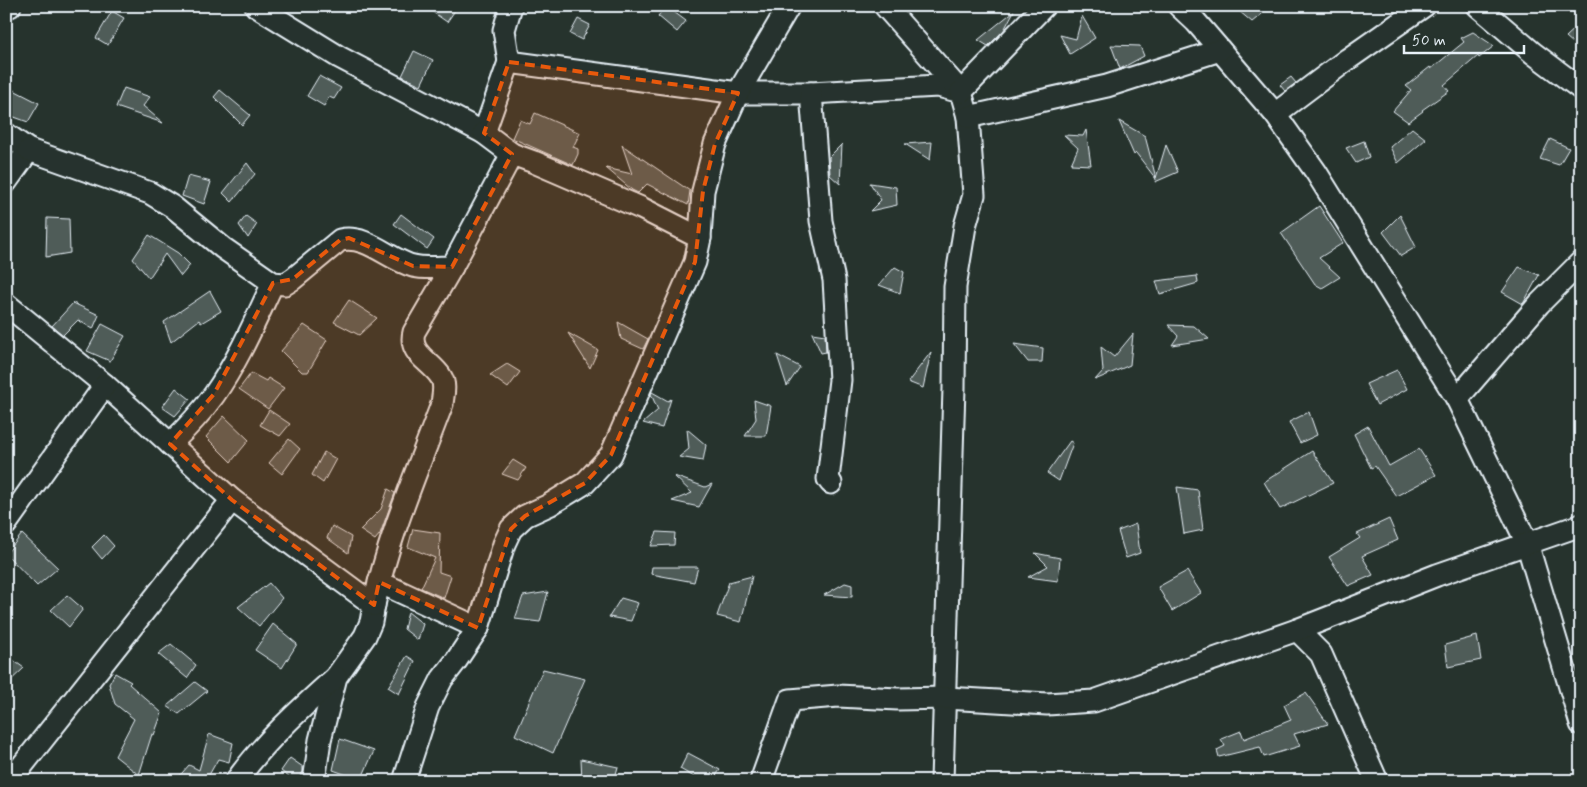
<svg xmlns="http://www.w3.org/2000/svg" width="1587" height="787" viewBox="0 0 1587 787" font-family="Mynerve,sans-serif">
  <rect width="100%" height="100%" fill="#26332d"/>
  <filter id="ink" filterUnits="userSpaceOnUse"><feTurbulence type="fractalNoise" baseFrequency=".02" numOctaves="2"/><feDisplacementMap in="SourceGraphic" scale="10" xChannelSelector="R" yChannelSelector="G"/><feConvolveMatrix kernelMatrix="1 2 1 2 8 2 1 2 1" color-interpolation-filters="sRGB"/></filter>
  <g filter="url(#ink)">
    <!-- building -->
    <g fill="#505c59" stroke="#e8f1f8">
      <path d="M424,6H458L447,22Z"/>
      <path d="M666,6L686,21L677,32L658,16Z"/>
      <path d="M1233,6H1256L1262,14L1252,22Z"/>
      <path d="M112,11L124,18L108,45L96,38Z"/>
      <path d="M1014,11L1004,30L988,46L978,40Z"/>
      <path d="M1082,16L1095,38L1070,54L1060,35L1076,39Z"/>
      <path d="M578,19L590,25L582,40L570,34Z"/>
      <path d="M1581,23V50L1566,37Z"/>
      <path d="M1473,32L1494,46L1479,58L1478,56L1444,85L1449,91L1422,110L1423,111L1408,122L1393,111L1411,90L1406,86L1430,67L1431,69L1464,42L1461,38Z"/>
      <path d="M1111,45L1140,46L1144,56L1120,69Z"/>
      <path d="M414,51L433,60L421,85L402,76Z"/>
      <path d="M319,76L341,88L334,99L329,97L324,106L307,96Z"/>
      <path d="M1291,77L1296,83L1285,91L1280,85Z"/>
      <path d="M6,86L39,103L28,122L6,114Z"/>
      <path d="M124,88L150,97L143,106L163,123L116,107Z"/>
      <path d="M220,90L250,115L242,125L214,97Z"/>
      <path d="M535,113L580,133L573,147L578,149V154L573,165L512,138L520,120L530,124Z"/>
      <path d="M1119,121L1145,136L1156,178L1166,145L1178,172L1155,182L1156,179L1136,153L1134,155Z"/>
      <path d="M1412,128L1426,139L1398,163L1390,147Z"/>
      <path d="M1086,130L1091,165L1071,164L1078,148L1064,135L1083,136Z"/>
      <path d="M1550,139L1569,148L1559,165L1540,159Z"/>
      <path d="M1364,141L1369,157L1356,163L1346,148Z"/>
      <path d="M932,142L930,160L905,144Z"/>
      <path d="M842,144L840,184L830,175L829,157Z"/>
      <path d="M622,145L690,191L688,205L647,184L638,193L632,190L606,168L632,174Z"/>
      <path d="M247,163L255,174L232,202L223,193Z"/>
      <path d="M188,176L211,182L204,204L182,196Z"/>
      <path d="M870,183L896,187L897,205L870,211L881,200Z"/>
      <path d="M1319,206L1343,243L1319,258L1340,277L1322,288L1315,284L1281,233Z"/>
      <path d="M401,214L434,239L427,249L394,224Z"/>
      <path d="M1400,215L1416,247L1401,256L1383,232Z"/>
      <path d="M246,216L257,224L248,238L239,225Z"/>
      <path d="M47,218L69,219L70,253L46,257Z"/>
      <path d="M149,235L178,253L190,265L181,276L165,254L149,278L133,259Z"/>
      <path d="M895,267L904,272L900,293L879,285Z"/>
      <path d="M1519,267L1539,275L1523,304L1502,292Z"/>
      <path d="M1197,276L1198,283L1160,294L1156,281Z"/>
      <path d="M210,291L221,311L201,323L199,320L171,342L164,322Z"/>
      <path d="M349,300L377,318L359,335L334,322Z"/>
      <path d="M73,303L99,315L93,329L78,320L63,335L52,326Z"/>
      <path d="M618,322L648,339L643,349L621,339Z"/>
      <path d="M102,324L125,336L110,361L87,351Z"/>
      <path d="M304,325L327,340L308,372H302L281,351Z"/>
      <path d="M1168,325L1194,326L1209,339L1172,345L1178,336Z"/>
      <path d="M568,333L598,350L590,368Z"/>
      <path d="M812,333L825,335L826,352L821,353Z"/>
      <path d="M1133,334L1130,365L1095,380L1103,371L1101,347L1114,357Z"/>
      <path d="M1014,344L1043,348L1042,362H1028Z"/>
      <path d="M931,352L923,388L908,382Z"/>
      <path d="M777,355L800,367L787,386Z"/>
      <path d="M507,364L520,372L508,388L490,375Z"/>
      <path d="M1397,370L1407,389L1377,405L1366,384Z"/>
      <path d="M251,373L266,381L268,378L284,388L268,409L239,389Z"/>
      <path d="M176,388L190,399L175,416L162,407Z"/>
      <path d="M652,392L668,401L671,399L662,428L643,423L658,410L651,394Z"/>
      <path d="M754,400L771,406L766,436H745L756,419Z"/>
      <path d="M269,410L290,424L280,436L260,425Z"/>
      <path d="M1309,412L1317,435L1300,443L1289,422Z"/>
      <path d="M224,416L249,440L231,462L206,437Z"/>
      <path d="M1368,426L1389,466L1419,449L1436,475L1396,496L1375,466L1371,468L1354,434Z"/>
      <path d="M687,429L706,445L703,461L679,457L689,449Z"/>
      <path d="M289,439L300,449L282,474L269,463Z"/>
      <path d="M1070,441L1073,443L1059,481L1047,473Z"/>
      <path d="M1312,451L1333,483L1280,509L1264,482Z"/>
      <path d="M324,452L336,459L323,483L312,475Z"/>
      <path d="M513,460L526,468L518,480L502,474Z"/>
      <path d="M674,476L705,487L712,484L699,507L672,501L692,493Z"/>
      <path d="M1177,487L1198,490L1203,530L1184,534Z"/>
      <path d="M388,489L395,493L380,534L375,540L360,530L381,509Z"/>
      <path d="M1389,519L1398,540L1362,556L1373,575L1348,586L1329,557L1360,538L1357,534Z"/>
      <path d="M1136,524L1140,553L1126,558L1118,531Z"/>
      <path d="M332,526L351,537L348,553L327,538Z"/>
      <path d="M413,529L440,533L439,572L451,576L444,598L421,588L435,558L408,547Z"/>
      <path d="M657,532L675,533L674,545L651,546Z"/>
      <path d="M22,534L58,568L37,586L6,554Z"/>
      <path d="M104,535L114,546L102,559L92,547Z"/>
      <path d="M1035,553L1060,558L1058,581L1028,577L1048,566Z"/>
      <path d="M652,567H698L694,582L651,574Z"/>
      <path d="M1187,571L1201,593L1172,611L1158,587Z"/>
      <path d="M752,576L741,622L717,616L729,582Z"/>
      <path d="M269,583L282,598L259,626L238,607Z"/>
      <path d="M845,583L852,585V597L824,595Z"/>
      <path d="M548,592L540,622L515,619L523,596Z"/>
      <path d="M67,595L83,609L69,627L51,610Z"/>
      <path d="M621,598L638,603L631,621L609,617Z"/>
      <path d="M408,612L423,624L418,640L404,629Z"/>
      <path d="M273,624L297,644L282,668L255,650Z"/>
      <path d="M1477,636L1481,660L1448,667L1445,645Z"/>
      <path d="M171,644L196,665L187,678L158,654Z"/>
      <path d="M6,655L24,668L6,685Z"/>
      <path d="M407,656L415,661L399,694L388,687Z"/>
      <path d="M543,669L585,679L553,753L515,735Z"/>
      <path d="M115,673L131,682L129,684L162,713L154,735L152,734L139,775L115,756L134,719L115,704L109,684Z"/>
      <path d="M195,682L207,691L179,714L167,706Z"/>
      <path d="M1306,693L1328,724L1294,734L1300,746L1264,757L1260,747L1219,757L1217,750L1225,746L1221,739L1241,731L1244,739L1291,720L1284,705Z"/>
      <path d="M209,734L233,743L229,762L218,759L209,775L222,781H175L189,765L199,770Z"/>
      <path d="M340,739L374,751L361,780L333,770Z"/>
      <path d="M688,753L720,770L712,781H701L680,769Z"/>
      <path d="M290,758L303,767V772L297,781H294L281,771Z"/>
      <path d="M581,759L618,767L614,781H582Z"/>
    </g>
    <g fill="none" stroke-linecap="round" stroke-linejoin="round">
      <defs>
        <g id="minor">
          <path d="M256,6L339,57L484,133L509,62L738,93H811L938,86L961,92"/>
          <path d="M885,6L961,92L968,117L974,195L965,226L955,287L954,388L942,781"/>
          <path d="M1179,6L1196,22L1275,114L1316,172L1457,399L1527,543L1581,724"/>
          <path d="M1478,6L1533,53L1581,89"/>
          <path d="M6,7L10,6"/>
          <path d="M509,62L504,30L511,6"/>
          <path d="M961,92L1044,6"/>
          <path d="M811,93L821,221L834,280L840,380L828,479L831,483"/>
          <path d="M1275,114L1348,59L1424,6"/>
          <path d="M968,117L1107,86L1220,50"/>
          <path d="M484,133L512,154L534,162L641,208L700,238"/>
          <path d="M6,134L29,150L6,182"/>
          <path d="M29,150L150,193L173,207L223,248L273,283L285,284L293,279L340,240C367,234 389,260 413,266C425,269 440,267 452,267"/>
          <path d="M6,304L105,385L232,500L374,605L371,622L365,636L336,677L320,740L314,781"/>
          <path d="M1457,399L1539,304L1581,262"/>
          <path d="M170,444C186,429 201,413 214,395C238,361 255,321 273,283"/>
          <path d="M6,524L105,385"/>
          <path d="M379,582L478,628"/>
          <path d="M374,605C388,537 418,469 442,404C443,395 446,385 441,377C431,361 408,354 414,332L452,267L512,154"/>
          <path d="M1297,630L1321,654L1377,781"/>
          <path d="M10,781L232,500"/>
          <path d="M236,781C264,742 300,709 336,677"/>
          <path d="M404,781L428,707L442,679L456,661L478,628L504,544L511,529L525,516L549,505L585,483L611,455L695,262L700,238L703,191L715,144L738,93L789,6"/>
          <path d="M761,781L790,700L838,696L898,699L946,698L1047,704L1094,701L1297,630L1437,575L1581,525"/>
        </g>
      </defs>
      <!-- minor casing -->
      <use href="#minor" stroke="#e8f1f8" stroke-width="25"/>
      <!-- minor -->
      <use href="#minor" stroke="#26332d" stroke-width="21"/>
    </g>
  </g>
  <!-- marked area -->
  <path fill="#e8590c" fill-opacity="0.2" stroke="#e8590c" stroke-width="4" stroke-dasharray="10 6" stroke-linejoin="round" d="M509,62L738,93L715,144L703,191L695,262L611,455L585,483L525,516L511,529L478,628L379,582L374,605L232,500L170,444L214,394L273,283L293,279L340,240L349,238L413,266L452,267L512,154L484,133Z"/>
  <!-- margin -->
  <rect width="1587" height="787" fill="none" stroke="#26332d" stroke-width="25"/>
  <rect x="12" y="12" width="1562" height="762" fill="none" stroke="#e8f1f8" stroke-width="2" filter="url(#ink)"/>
  <!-- scale -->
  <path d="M1404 45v8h120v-8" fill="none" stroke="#e8f1f8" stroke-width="2.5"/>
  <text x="1412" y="45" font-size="15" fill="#e8f1f8" stroke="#26332d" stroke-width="4" paint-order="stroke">50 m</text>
</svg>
